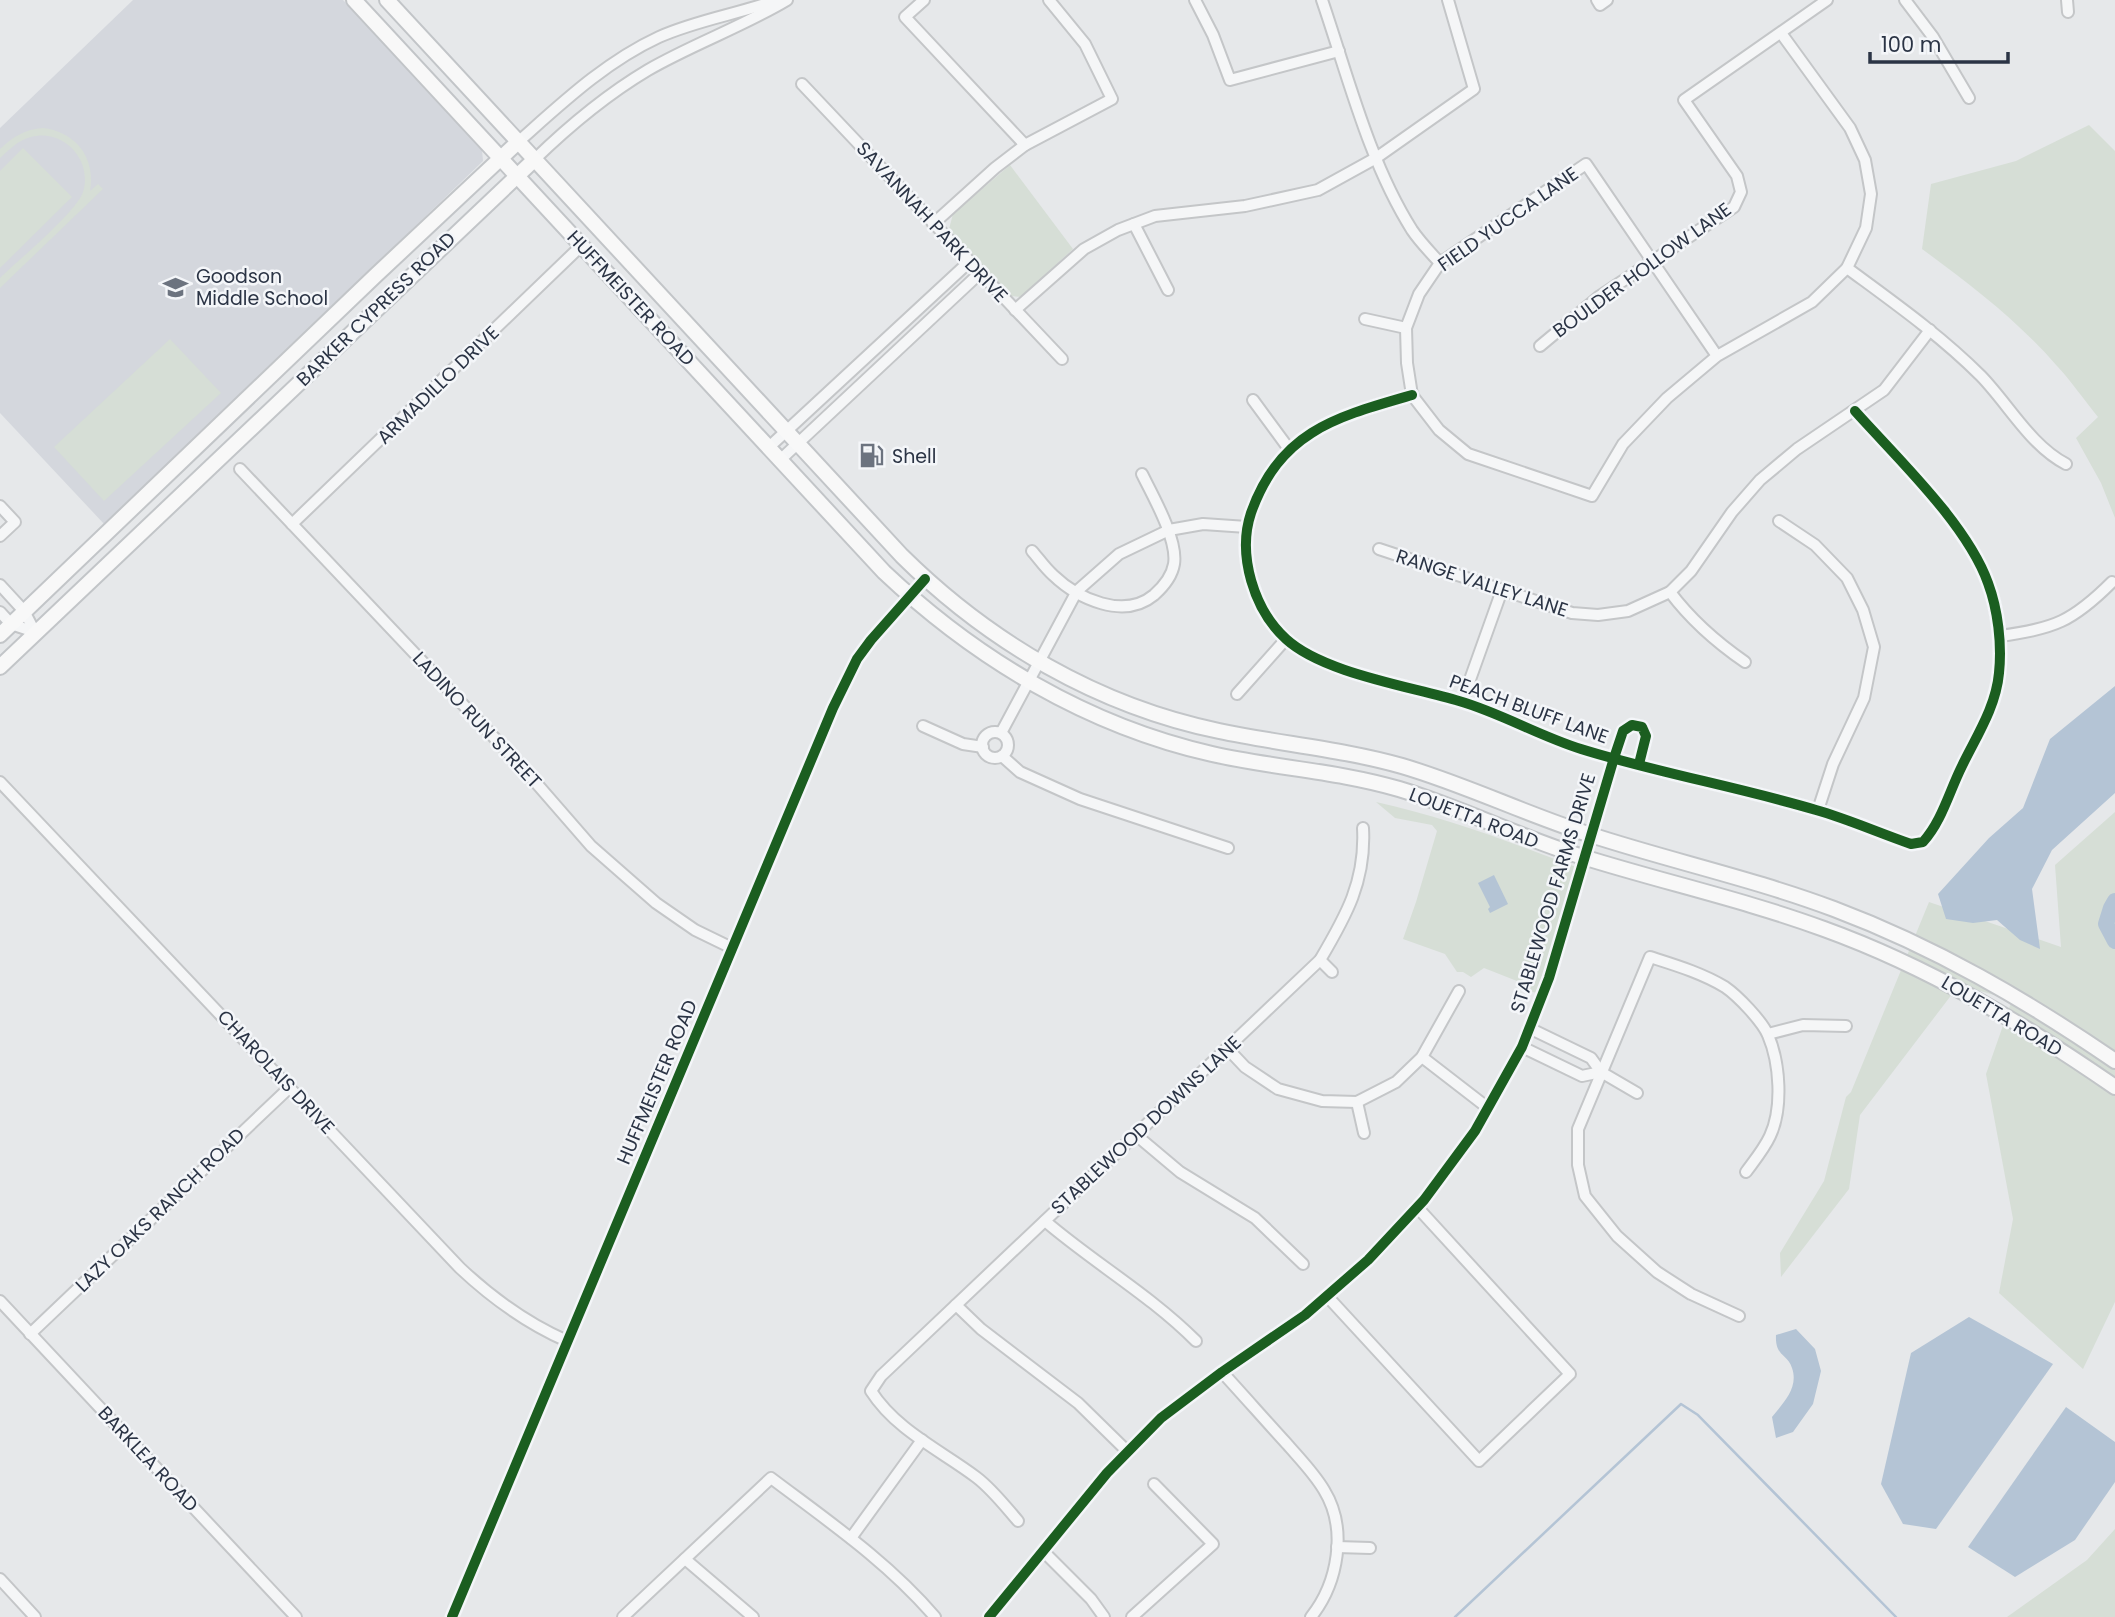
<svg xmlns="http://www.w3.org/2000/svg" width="2115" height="1617" viewBox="0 0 2115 1617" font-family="Poppins,sans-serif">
  <rect width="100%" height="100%" fill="#e6e8ea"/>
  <!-- built -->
  <path fill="#d4d7dd" d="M133,0H343L482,150L483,161L105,525L0,413V128Z"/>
  <!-- green -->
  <g fill="#d6ded6">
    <path d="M2089,125L2115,151V518L2101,483L2076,438L2098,417C2084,400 2072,382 2057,366C2018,321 1970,284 1922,249L1931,184L2016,161Z"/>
    <path d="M43,128C76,132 96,158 90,191L98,184L103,189L0,288V278C18,260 76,213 83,192C93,160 63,128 31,137C18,140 9,150 0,158V149C13,137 25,129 43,128Z"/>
    <path d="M23,148L72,197L0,268V171Z"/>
    <path d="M1010,165L1073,249L1021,297L1011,296L949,229L953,214Z"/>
    <path d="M170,339L221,393L104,501L54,447Z"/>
    <path d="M1376,802C1445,817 1510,842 1576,867L1552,956L1538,993L1527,991L1522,983L1484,968L1471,977L1463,972H1457L1445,954L1403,939L1416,902L1437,831L1432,825L1395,818Z"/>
    <path d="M2115,812V1302L2083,1369L1999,1293L2013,1219L1986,1074L2012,1000L1959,985L1860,1115L1849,1189L1781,1277L1780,1253L1824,1181L1846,1097L1851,1092L1929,902L2061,947L2055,865Z"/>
    <path d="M2115,1529V1617H2007L2087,1560Z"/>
  </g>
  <!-- water -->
  <g fill="#b4c4d5">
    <path d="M2115,686V793L2052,850L2032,889L2040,949L2020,940L1997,920L1973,923L1946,919L1938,894L1989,838L2023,808L2050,739Z"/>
    <path d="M1494,875L1508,904L1490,913L1488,909L1490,907L1478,883Z"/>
    <path d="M1969,1317L2053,1364L1936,1529L1903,1524L1881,1484L1911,1353Z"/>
    <path d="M1796,1329L1815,1349L1821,1371L1813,1404L1793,1432L1776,1438L1772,1417C1783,1403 1799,1388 1792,1368C1787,1353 1775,1357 1776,1335Z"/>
    <path d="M2066,1407L2115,1442V1482L2075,1540L2015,1577L1968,1547Z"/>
  </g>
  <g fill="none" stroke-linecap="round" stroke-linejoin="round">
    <!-- stream -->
    <path stroke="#b4c4d5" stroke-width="2.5" d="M1455,1617L1681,1404L1698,1415L1896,1617"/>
    <!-- river -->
    <path stroke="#b4c4d5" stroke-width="16" d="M2115,901L2111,908L2106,924L2115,941"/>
    <defs>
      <g id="minor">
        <path d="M924,0L905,17L1025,145"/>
        <path d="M1195,0L1213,35L1230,80L1339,51"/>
        <path d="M1322,0C1348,76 1369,162 1412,230C1420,242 1431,253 1440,263"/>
        <path d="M1597,0L1600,5L1607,0"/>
        <path d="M1905,0L1933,37L1969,98"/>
        <path d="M2067,0L2068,12"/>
        <path d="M802,84L1062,359"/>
        <path d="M518,142C562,103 605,62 659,37C697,20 738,14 777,0"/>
        <path d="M534,160C569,126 606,95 648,70C693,44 742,27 787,0"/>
        <path d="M933,224L995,168L1025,145L1112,99L1085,44L1049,0"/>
        <path d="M1134,224L1168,290"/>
        <path d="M1847,268C1893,302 1940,335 1981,376C2009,405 2031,446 2066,464"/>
        <path d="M1015,310L1084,249L1118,230L1155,216L1245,206L1318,190L1376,158L1474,89L1448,0"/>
        <path d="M1365,319L1406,328"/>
        <path d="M1540,346L1600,296L1734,207L1741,192L1737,176L1684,100L1827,0"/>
        <path d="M1717,356L1586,164L1440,263L1419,294L1406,328L1407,363L1412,395L1439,430L1468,454L1592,496L1623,444L1667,398L1717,356L1812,302L1847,268L1866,228L1871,194L1865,160L1850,128L1781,33"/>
        <path d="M1412,395C1336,417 1280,431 1251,513C1237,555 1254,610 1286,639C1323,673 1409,686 1459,701C1501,713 1539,736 1581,749C1658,773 1739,787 1816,810C1848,819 1879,833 1911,844L1923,842C1942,821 1949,792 1962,766C1976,737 1996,707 1999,673C2002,644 1998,610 1988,583C1967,524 1897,458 1855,411"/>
        <path d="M1253,400L1289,449"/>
        <path d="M768,448L969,262"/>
        <path d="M779,461L980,273"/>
        <path d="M240,469L524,769L591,846L656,903L695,930L732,948"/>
        <path d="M0,506L15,522L0,536"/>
        <path d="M1779,521L1815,545L1847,578L1863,610L1874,647L1864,698L1833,764L1818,810"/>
        <path d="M292,524L582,245"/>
        <path d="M1379,549L1572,613L1598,615L1628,611L1670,592L1691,571L1732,512L1760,480L1797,449L1884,390L1930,330"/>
        <path d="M1032,551C1039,559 1045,568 1053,575C1078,599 1124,620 1154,595C1163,587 1172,576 1174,564C1178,540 1153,496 1142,474"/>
        <path d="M0,585L24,611L35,632"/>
        <path d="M1670,592C1691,620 1716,642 1745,662"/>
        <path d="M0,612L11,624L35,632"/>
        <path d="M2000,636C2054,629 2073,621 2112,582"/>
        <path d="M1237,694L1286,639"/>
        <path d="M1462,702L1502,590"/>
        <path d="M923,726L963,744L983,747"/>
        <circle cx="995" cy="745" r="13"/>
        <path d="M1001,733L1077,591L1119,554L1169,530L1203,524L1247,527"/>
        <path d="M1002,756L1020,772L1080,799L1228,848"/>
        <path d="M0,782L460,1268C493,1299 526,1323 567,1341"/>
        <path d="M1320,960L1332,972"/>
        <path d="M1529,1028L1591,1058L1601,1072L1637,1093"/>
        <path d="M1768,1034L1803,1025L1846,1026"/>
        <path d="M1522,1047L1582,1076L1601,1072"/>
        <path d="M1227,1048L1245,1067L1278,1089L1322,1101L1357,1102L1396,1082L1422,1057L1459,991"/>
        <path d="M1422,1057L1488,1108"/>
        <path d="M1357,1102L1364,1133"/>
        <path d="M1136,1135L1180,1172L1255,1218L1303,1264"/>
        <path d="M1045,1221C1094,1263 1150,1295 1196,1341"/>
        <path d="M1327,1296L1479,1461L1570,1374L1417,1207"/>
        <path d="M0,1301L296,1617"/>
        <path d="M956,1305L981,1329L1078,1403L1128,1452"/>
        <path d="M1739,1316L1691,1294L1657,1272L1617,1236L1585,1196L1578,1165V1129L1650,957C1675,965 1702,973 1725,987C1738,996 1762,1021 1768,1035C1780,1063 1783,1108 1770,1136C1764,1149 1754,1161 1746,1172"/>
        <path d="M30,1334L290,1087"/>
        <path d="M1222,1372C1244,1396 1265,1420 1287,1444C1300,1459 1314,1473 1324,1490C1348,1529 1338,1583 1311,1617"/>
        <path d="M1018,1521C1005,1506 992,1489 976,1477C940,1450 896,1430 871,1391L881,1376L1320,960C1346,916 1366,881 1363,828"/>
        <path d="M851,1538L922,1440"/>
        <path d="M1337,1547L1370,1548"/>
        <path d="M1043,1551L1091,1599L1104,1617"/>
        <path d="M685,1559L753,1617"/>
        <path d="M0,1579L35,1617"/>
        <path d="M452,1617L833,708L857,659L871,640L925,579"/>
        <path d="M623,1617L771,1478C828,1521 888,1562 935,1617"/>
        <path d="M989,1617L1107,1473L1161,1418L1222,1372L1305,1315L1368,1260L1424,1200L1475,1131L1522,1047L1549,978L1614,758L1623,731L1632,725L1642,727L1646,736L1639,764"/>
        <path d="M1132,1617L1213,1544L1154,1484"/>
      </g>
      <g id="major">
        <path d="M354,0L884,572C976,659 1088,726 1212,754C1274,768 1338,771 1399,789C1462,808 1521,838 1583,857C1663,882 1745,900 1824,929C1929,967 2024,1024 2115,1087"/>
        <path d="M387,0L902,556C989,642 1098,706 1219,731C1280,744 1342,749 1402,766C1467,785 1527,815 1591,835C1671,861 1754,879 1834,909C1935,947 2026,1000 2115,1061"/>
        <path d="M0,635L375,276L518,142"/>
        <path d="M0,667L534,160"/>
      </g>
    </defs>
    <!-- minor casing -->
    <use href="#minor" stroke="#c4c6c8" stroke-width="14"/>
    <!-- major casing -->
    <use href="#major" stroke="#c2c5c8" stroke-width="18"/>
    <!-- minor -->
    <use href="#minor" stroke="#f5f6f7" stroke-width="10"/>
    <!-- major -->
    <use href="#major" stroke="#f8f8f8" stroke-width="14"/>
    <defs>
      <g id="cycleway">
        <path d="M1412,395C1336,417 1280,431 1251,513C1237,555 1254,610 1286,639C1323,673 1409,686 1459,701C1501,713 1539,736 1581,749C1658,773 1739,787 1816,810C1848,819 1879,833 1911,844L1923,842C1942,821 1949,792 1962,766C1976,737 1996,707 1999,673C2002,644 1998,610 1988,583C1967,524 1897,458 1855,411"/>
        <path d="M452,1617L833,708L857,659L871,640L925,579"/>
        <path d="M989,1617L1107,1473L1161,1418L1222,1372L1305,1315L1368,1260L1424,1200L1475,1131L1522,1047L1549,978L1614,758L1623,731L1632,725L1642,727L1646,736L1639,764"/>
      </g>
    </defs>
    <!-- cycleway casing -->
    <use href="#cycleway" stroke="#f4f6f9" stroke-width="15"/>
    <!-- cycleway -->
    <use href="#cycleway" stroke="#1b5e20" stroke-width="10"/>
  </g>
  <!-- icons -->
  <defs>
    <symbol id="school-bare" viewBox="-9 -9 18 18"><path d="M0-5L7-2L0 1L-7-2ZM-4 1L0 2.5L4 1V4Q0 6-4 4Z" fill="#6c737f" stroke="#f4f6f9" stroke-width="2.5" paint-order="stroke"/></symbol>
    <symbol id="fuel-bare" viewBox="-9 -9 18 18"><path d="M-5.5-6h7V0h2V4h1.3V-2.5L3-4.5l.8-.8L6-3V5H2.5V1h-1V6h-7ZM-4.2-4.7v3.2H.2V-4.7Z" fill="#6c737f" stroke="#f4f6f9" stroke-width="2.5" paint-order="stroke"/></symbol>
  </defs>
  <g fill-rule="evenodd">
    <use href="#school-bare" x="158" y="270" width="35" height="35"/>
    <use href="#fuel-bare" x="854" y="438" width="35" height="35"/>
  </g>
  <g text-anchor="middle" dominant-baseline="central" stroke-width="5" stroke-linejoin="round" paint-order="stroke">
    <!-- street labels -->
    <g font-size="19" fill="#2b3445" stroke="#f4f6f9">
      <text transform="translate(1508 219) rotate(-35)">FIELD YUCCA LANE</text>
      <text transform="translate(932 222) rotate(47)">SAVANNAH PARK DRIVE</text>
      <text transform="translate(1642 270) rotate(-36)">BOULDER HOLLOW LANE</text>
      <text transform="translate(631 298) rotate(47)">HUFFMEISTER ROAD</text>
      <text transform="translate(376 309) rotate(-44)">BARKER CYPRESS ROAD</text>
      <text transform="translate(438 385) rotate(-44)">ARMADILLO DRIVE</text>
      <text transform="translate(1482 583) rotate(18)">RANGE VALLEY LANE</text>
      <text transform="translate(1529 709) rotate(20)">PEACH BLUFF LANE</text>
      <text transform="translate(477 720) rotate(47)">LADINO RUN STREET</text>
      <text transform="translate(1474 818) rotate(21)">LOUETTA ROAD</text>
      <text transform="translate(1553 893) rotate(-73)">STABLEWOOD FARMS DRIVE</text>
      <text transform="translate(2002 1016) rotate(31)">LOUETTA ROAD</text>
      <text transform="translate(276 1072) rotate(47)">CHAROLAIS DRIVE</text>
      <text transform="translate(657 1082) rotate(-67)">HUFFMEISTER ROAD</text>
      <text transform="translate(1146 1125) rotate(-43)">STABLEWOOD DOWNS LANE</text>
      <text transform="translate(160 1210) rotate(-44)">LAZY OAKS RANCH ROAD</text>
      <text transform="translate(148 1459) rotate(47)">BARKLEA ROAD</text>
    </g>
    <!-- poi labels -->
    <g font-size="19" fill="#2b3445" stroke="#f4f6f9" text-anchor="start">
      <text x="196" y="276">Goodson<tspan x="196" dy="22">Middle School</tspan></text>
      <text x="892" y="456">Shell</text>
    </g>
  </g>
  <!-- scale -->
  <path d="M1870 52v10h138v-10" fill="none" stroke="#2b3445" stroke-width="3.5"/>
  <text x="1881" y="52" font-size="21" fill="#2b3445" stroke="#f4f6f9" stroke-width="5" paint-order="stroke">100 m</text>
</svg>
